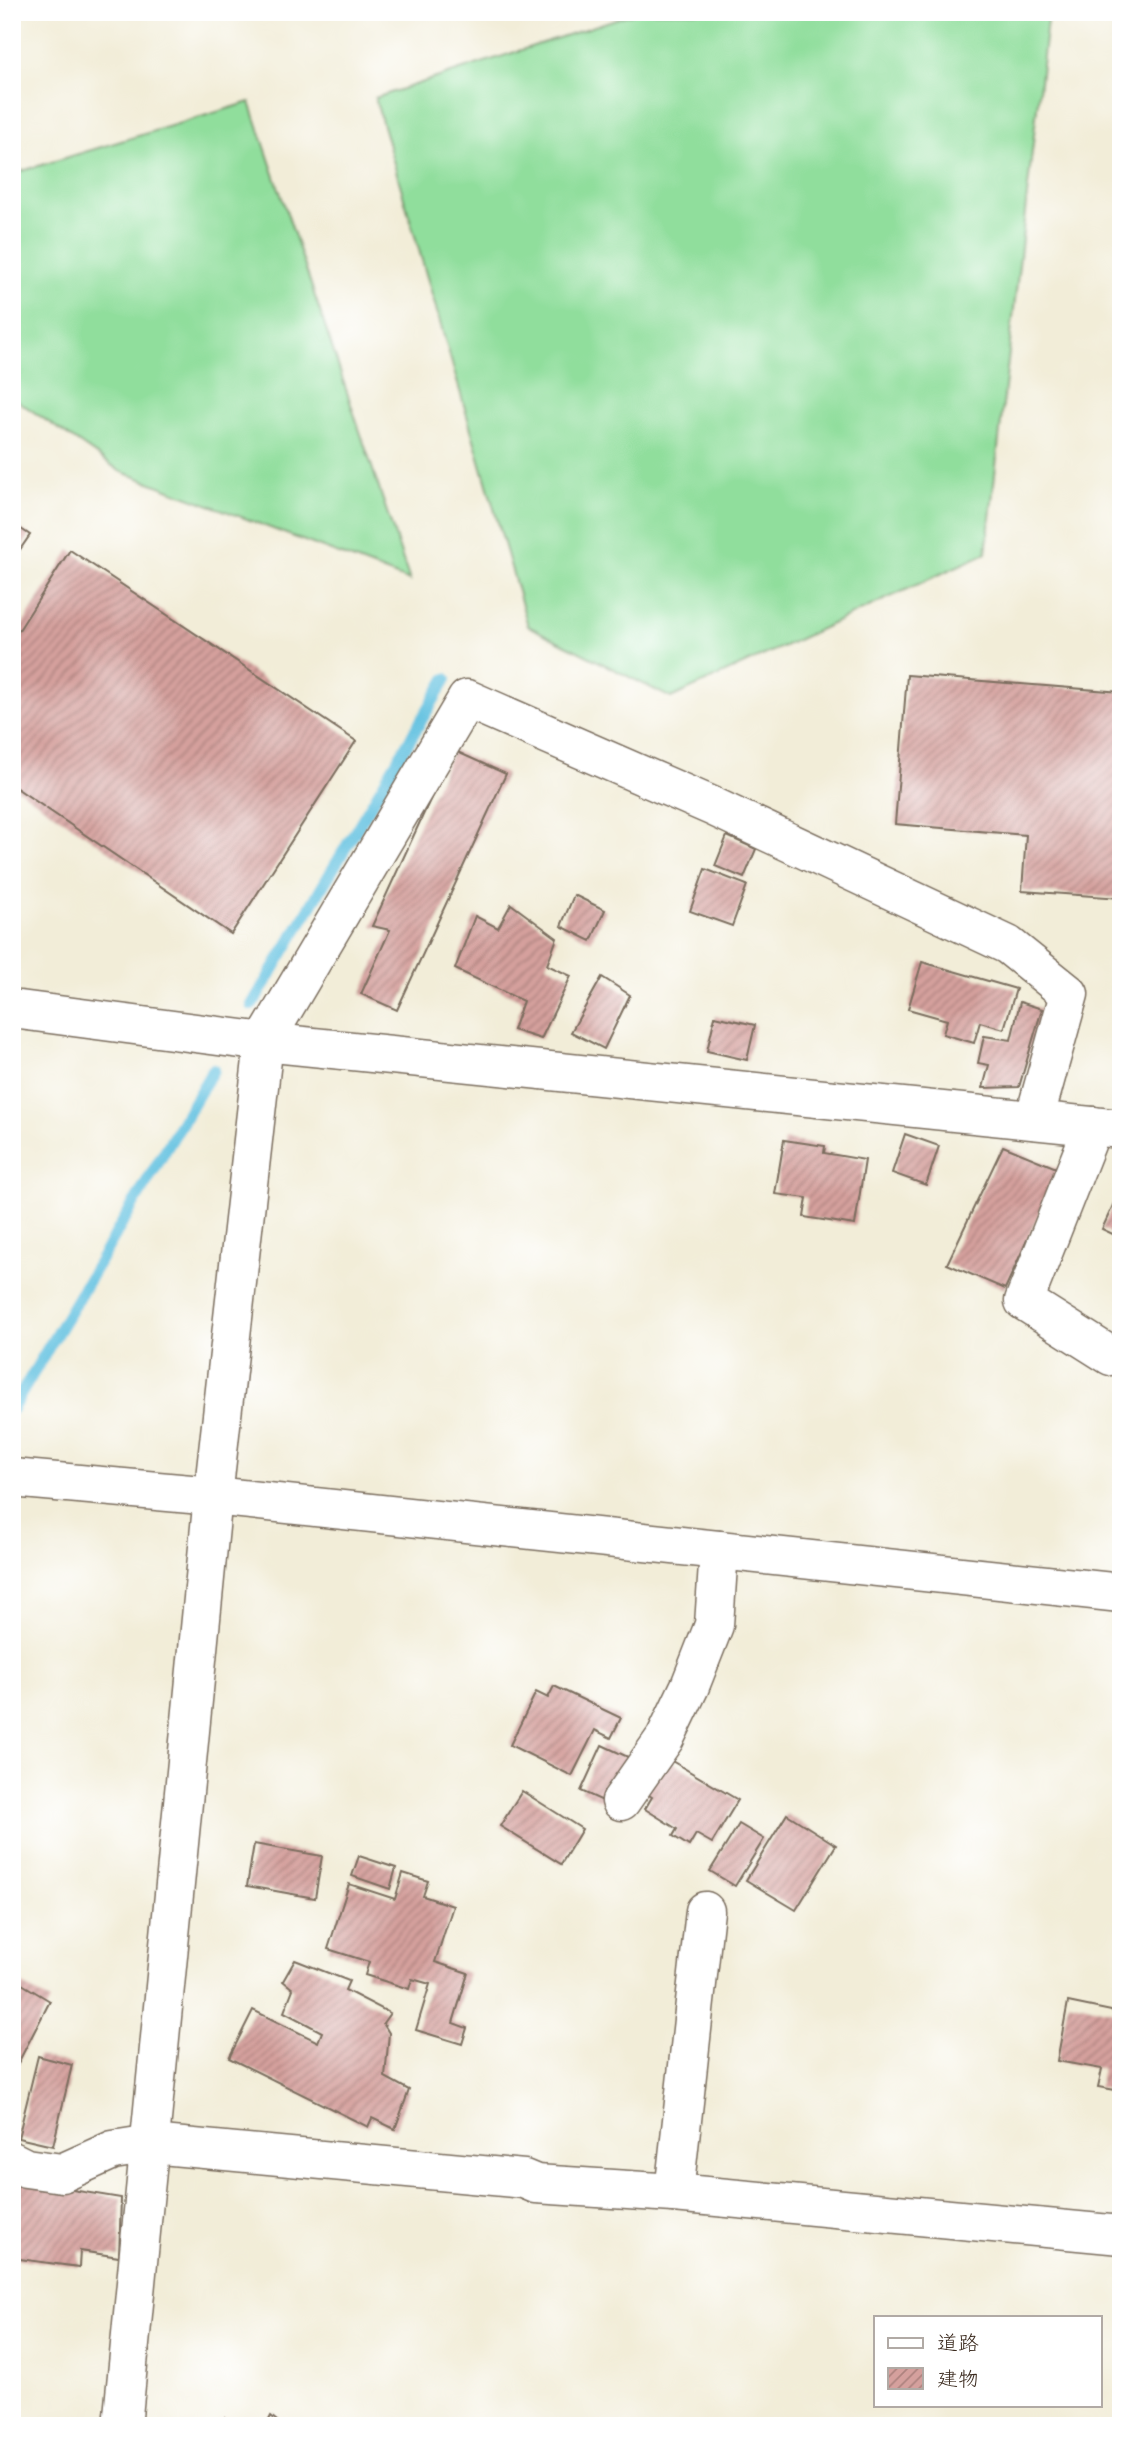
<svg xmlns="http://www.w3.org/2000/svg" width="1133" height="2438" viewBox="0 0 1133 2438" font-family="Caveat,'Klee One',sans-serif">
  <defs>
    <pattern id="building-hatch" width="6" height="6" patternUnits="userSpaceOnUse" patternTransform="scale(1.75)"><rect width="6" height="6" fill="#d5a09d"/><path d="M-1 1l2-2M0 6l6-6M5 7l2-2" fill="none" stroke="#ae837f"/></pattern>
  </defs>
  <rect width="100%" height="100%" fill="#fff"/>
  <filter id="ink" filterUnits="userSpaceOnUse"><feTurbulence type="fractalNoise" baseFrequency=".0143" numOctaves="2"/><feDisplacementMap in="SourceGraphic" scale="14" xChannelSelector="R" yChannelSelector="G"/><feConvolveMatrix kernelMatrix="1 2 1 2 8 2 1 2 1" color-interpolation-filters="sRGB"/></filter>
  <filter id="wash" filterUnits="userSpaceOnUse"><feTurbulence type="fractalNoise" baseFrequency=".00686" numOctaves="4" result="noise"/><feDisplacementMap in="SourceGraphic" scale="28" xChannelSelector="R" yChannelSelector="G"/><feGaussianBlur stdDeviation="1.57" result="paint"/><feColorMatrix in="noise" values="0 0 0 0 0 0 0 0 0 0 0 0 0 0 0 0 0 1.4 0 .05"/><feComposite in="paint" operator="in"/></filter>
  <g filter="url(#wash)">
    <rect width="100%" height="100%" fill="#f2edd8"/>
    <!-- grass -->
    <g fill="#90de9c" stroke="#66845d" stroke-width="2">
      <path d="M637,12H1048L986,553L671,698L528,626L375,98Z"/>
      <path d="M250,102L410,581L120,471L12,397V174Z"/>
    </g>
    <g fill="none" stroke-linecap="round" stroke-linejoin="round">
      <!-- stream -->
      <g stroke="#62c1e0" stroke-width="12">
        <path d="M252,1005L446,679"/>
        <path d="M12,1409L213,1070"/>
      </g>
    </g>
    <g id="blocks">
      <!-- building -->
      <g fill="url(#building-hatch)">
        <path d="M12,523L30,535L12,561Z"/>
        <path d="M70,550L356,741L231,934L12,785V641Z"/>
        <path d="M907,675L1121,692V898L1022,891L1026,835L895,824Z"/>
        <path d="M453,750L506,774L397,1010L361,994L390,930L372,926Z"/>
        <path d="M727,836L756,849L744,878L715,866Z"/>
        <path d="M705,869L747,885L732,926L690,911Z"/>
        <path d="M574,895L605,910L591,941L561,926Z"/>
        <path d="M511,904L557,938L547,965L571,976L541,1039L513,1030L523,1001L455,969L475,916L498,928Z"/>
        <path d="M922,962L1016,989L1004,1029L980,1022L974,1043L943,1034L947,1020L908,1009Z"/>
        <path d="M602,977L630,995L604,1049L571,1032Z"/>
        <path d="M1020,1002L1042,1009L1019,1087L983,1088L989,1065L978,1063L984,1036L1011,1040Z"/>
        <path d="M715,1016L755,1025L747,1060L707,1051Z"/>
        <path d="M905,1134L939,1146L926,1185L892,1173Z"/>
        <path d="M784,1140L825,1146L824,1153L865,1160L855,1225L804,1217L807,1198L775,1194Z"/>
        <path d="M1003,1146L1059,1169L1005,1289L947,1264Z"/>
        <path d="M1121,1188V1238L1102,1229Z"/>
        <path d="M554,1686L621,1718L611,1738L595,1730L572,1776L510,1745L536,1692L548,1698Z"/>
        <path d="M602,1745L628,1757L607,1803L581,1791Z"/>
        <path d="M665,1757L738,1800L712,1843L696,1834L689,1846L673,1836L677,1829L645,1809L652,1797L644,1792Z"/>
        <path d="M522,1791L582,1829L561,1864L500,1826Z"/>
        <path d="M787,1814L836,1845L796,1910L746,1880Z"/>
        <path d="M739,1824L764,1839L735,1886L710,1871Z"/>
        <path d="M254,1844L322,1856L315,1898L247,1886Z"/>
        <path d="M359,1856L396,1868L390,1889L352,1876Z"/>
        <path d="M403,1873L428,1881L423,1896L453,1906L435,1962L468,1973L453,2023L467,2028L462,2044L416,2030L430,1984L412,1979L409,1989L365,1975L369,1962L328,1949L349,1884L395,1899Z"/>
        <path d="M295,1960L349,1981L345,1990L390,2013L383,2023L389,2033L385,2077L409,2090L395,2129L372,2118L368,2127L229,2058L253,2010L318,2042L322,2032L284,2012L293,1989L283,1981Z"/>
        <path d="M12,1978L50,2001L17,2065L12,2062Z"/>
        <path d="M1068,2002L1121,2013V2091L1098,2087L1102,2069L1057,2061Z"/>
        <path d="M38,2056L72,2065L53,2146L18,2138Z"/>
        <path d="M17,2181L121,2198L119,2257L80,2251L79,2267L12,2258Z"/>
        <path d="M271,2416L283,2426H266Z"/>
        <path d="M225,2418L240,2426H222Z"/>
      </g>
    </g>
  </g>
  <g filter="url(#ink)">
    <use href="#blocks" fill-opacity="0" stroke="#7b6e5f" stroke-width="2"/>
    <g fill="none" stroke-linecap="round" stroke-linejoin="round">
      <defs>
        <g id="minor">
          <path d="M12,1009L264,1042L1121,1129"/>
          <path d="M1093,1126L1024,1301L1111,1356"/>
          <path d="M12,1478L213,1496L1121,1593"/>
          <path d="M621,1801L665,1738L690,1686L714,1625L719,1550"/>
          <path d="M12,2161L26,2168L62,2173L113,2150L151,2144L524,2179L536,2184L674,2193L1121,2235"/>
          <path d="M674,2193L705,1911"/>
          <path d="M122,2426L213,1496L264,1042L467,699L712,806L1008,945L1069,994L1034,1120"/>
        </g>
      </defs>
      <!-- minor casing -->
      <use href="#minor" stroke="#7b6e5f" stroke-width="41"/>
      <!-- minor -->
      <use href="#minor" stroke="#fff" stroke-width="38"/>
    </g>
  </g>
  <!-- margin -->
  <rect width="1133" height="2438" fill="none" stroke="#fff" stroke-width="42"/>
  <!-- legend -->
  <rect x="874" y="2316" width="228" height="91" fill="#ffffff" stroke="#b1aaa5" stroke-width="2"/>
  <rect x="888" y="2338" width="35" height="10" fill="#ffffff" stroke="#b1aaa5" stroke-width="2"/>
  <text x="937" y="2350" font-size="21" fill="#3b2a1e">道路</text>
  <rect x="888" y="2368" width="35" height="21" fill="url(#building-hatch)" stroke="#b1aaa5" stroke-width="2"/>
  <text x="937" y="2386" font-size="21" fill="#3b2a1e">建物</text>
</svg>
